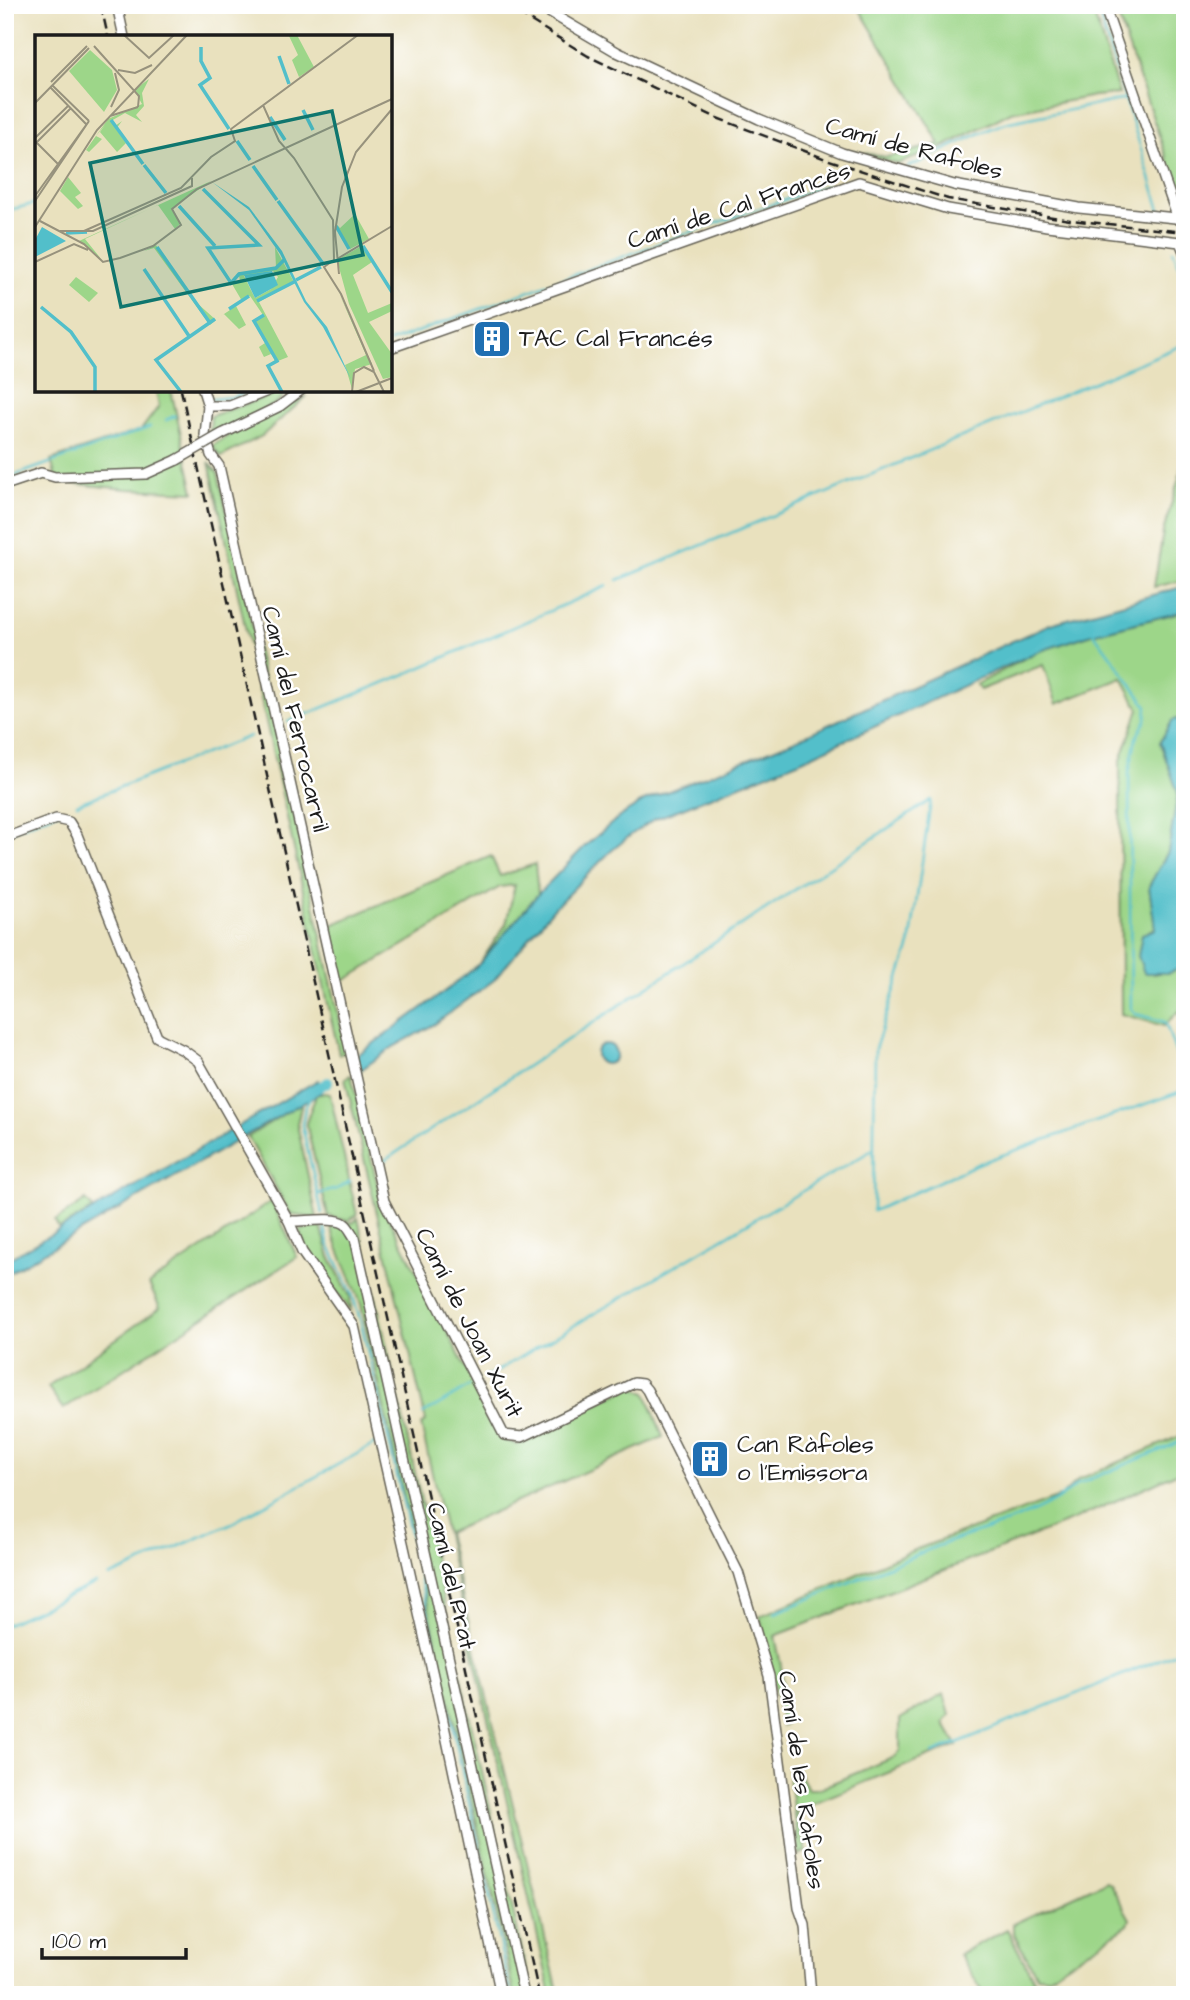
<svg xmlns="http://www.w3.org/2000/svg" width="1190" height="2000" viewBox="0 0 1190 2000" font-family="'Architects Daughter',sans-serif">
  <rect width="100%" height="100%" fill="#fff"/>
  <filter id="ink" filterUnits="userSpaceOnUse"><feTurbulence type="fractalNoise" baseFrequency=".0143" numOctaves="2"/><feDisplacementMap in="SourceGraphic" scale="14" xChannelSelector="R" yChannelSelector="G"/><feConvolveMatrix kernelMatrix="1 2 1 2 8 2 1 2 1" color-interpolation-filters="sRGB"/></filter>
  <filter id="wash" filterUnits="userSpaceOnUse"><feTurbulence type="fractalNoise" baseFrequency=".00686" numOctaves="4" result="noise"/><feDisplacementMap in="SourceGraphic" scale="28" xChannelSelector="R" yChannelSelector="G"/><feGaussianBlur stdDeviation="1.57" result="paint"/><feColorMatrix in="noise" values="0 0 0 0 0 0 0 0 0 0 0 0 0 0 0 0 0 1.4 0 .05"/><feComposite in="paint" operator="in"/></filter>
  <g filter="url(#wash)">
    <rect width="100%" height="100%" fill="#e9e1be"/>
    <!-- green -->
    <g fill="#9dd689" stroke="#5c7952" stroke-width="2">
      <path d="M857,5H1091L1119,94L1094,96L1011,112L941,148L898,164L852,151L887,157L940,144Z"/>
      <path d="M1114,5H1185V211Z"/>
      <path d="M156,390H171L194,492L127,489L57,482L51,460L141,430L159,406Z"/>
      <path d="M284,391L285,393L279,402L210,438L211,416Z"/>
      <path d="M307,396L262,436L221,457L212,446L243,426Z"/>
      <path d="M1185,458V580L1154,587L1163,532Z"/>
      <path d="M209,462L218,473L347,1053L339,1054Z"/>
      <path d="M1185,611V718L1173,720L1160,742L1178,793L1168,852L1149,887L1155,925V929L1150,930L1153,974L1185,967V1030L1179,1011L1164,1026L1121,1014L1120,763L1139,709L1122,678L1057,704L1043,665L980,690L976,685L1036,652L1092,634Z"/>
      <path d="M491,856L500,876L535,864L538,894L479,964L506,924L515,885L500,887L339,984L327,927Z"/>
      <path d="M351,1075L382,1204L502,1439L518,1445L532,1435L632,1386L646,1393L663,1437L447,1533L559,1995H551L421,1425L426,1421L345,1078Z"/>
      <path d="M325,1093L330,1094L357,1215L348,1221L328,1216L306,1123L316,1095Z"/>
      <path d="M302,1102L297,1124L317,1218L291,1215L248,1137Z"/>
      <path d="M86,1200L93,1209L59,1229L55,1221Z"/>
      <path d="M272,1201L297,1257L63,1409L48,1387L160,1308L149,1284Z"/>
      <path d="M358,1218L532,1995H515L361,1304C352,1278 339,1254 331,1228L354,1222Z"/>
      <path d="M321,1227L330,1257L350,1296L351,1311L307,1251L299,1230Z"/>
      <path d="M1185,1434V1469L1076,1519L775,1636L781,1666L786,1723L782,1726L760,1616L906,1553L1062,1496L1079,1479Z"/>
      <path d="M944,1694L950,1715L944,1723L957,1745L796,1810L806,1851L799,1855L788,1768L796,1767L808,1789H818L895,1757L900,1750V1719Z"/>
      <path d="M1106,1881L1110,1884L1130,1919L1128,1925L1048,1977L1037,1976L1013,1933V1924Z"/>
      <path d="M1007,1929L1042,1995H985L959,1954Z"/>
    </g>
    <!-- water -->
    <g fill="#52bfca" stroke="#376e73" stroke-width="2">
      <path d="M1185,586V611L1092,634L1037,652L800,761L655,819L632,834L610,852L554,908L494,980L435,1024L393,1047L358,1072L356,1056L447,990L479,964L538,894L585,846L619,817L644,801L793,741L1050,624Z"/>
      <path d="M1185,718V967L1169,973H1144L1138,956L1142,934L1155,929L1149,886L1168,852L1178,793L1160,742L1173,720Z"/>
      <circle cx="606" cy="1054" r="10"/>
      <path d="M318,1080L321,1092L5,1275V1261Z"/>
    </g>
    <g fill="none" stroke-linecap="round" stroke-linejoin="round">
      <!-- stream -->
      <g stroke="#52bfca" stroke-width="2.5">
        <path d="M1096,5L1161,213"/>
        <path d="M908,167C942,153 974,133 1009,122L1126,99"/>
        <path d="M5,211L37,203"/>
        <path d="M1173,250L1185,280"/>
        <path d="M390,342L688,233L828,185"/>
        <path d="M212,399L233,397L253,390"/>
        <path d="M166,420L175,416"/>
        <path d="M5,479L150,427"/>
        <path d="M618,580L1185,344"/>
        <path d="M1094,633L1147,706L1146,720L1136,738L1129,772L1131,1008L1136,1014L1165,1022L1185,1079"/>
        <path d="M288,722L413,671L607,586"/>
        <path d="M77,804L250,736"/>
        <path d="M5,833L60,811"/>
        <path d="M310,1098L305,1108L302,1125L322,1213"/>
        <path d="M385,1160L931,800L910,945L875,1049L873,1211L980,1163L1185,1090"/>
        <path d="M318,1194L337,1189L350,1181"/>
        <path d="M325,1228L328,1243L351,1291L361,1322L411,1536L511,1995"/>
        <path d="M485,1378L874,1149"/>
        <path d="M423,1414L470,1386"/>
        <path d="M109,1577L232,1523L375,1444"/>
        <path d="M775,1613C828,1591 882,1569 935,1547C982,1529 1039,1518 1078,1484L1185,1440"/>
        <path d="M5,1625L96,1583"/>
        <path d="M933,1753L1185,1649"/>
      </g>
      <!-- canal -->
      <path stroke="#52bfca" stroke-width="10" d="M309,1093L328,1082"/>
    </g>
  </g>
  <g filter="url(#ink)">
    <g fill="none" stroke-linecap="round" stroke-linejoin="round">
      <defs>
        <g id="minor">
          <path d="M117,5L124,37"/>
          <path d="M537,5L617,52L759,119L842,153L954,185L1079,208L1185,219"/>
          <path d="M1104,5L1178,219"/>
          <path d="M390,348L859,182L948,209L1047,226L1180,242L1185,254"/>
          <path d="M203,390L208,406L205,435L211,455L219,466L384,1201L504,1435L522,1437L634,1383L642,1384L647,1390L738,1572L769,1676L799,1908L805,1925L811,1995"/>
          <path d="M208,406H230L270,390"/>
          <path d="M222,434L280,406L301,390"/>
          <path d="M5,485L41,473L55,477L146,474L177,460"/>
          <path d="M5,838L56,819L69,822L77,835L157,1037L183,1050L198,1061L289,1221L302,1252L354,1326L439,1702L501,1995"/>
          <path d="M289,1221C303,1222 335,1216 345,1224C349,1227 352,1234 355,1238L524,1995"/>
        </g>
      </defs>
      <!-- minor casing -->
      <use href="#minor" stroke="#646155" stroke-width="12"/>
      <!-- minor -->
      <use href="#minor" stroke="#fff" stroke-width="9"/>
      <!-- rail -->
      <g stroke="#1c1c1c" stroke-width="2.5" stroke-dasharray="10 5" stroke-linecap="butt">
        <path d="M101,5L108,37"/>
        <path d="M505,5L588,56L717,118L826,159L948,199L1070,220L1185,232"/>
        <path d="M181,390L539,1995"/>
      </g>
      <defs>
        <path id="minor-bridge" d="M177,460L222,434"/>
      </defs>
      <!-- minor-bridge casing -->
      <use href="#minor-bridge" stroke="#646155" stroke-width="12" stroke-linecap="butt"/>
      <!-- minor-bridge -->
      <use href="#minor-bridge" stroke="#fff" stroke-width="9"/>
    </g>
  </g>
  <!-- icons -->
  <defs>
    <symbol id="building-square" viewBox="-11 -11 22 22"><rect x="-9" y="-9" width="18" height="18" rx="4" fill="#1f6fb2" stroke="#fff"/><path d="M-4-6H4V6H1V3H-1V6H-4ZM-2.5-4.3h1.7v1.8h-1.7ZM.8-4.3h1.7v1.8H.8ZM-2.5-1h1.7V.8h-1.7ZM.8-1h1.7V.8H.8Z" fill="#fff"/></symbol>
  </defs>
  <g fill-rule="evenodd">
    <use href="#building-square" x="470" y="317" width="44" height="44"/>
    <use href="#building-square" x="688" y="1437" width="44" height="44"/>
  </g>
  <g text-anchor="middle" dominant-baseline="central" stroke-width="5" stroke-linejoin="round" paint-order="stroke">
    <!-- street labels -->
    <g font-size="24" fill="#1c1c1c" stroke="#fff">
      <text transform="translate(914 149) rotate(15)">Camí de Rafoles</text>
      <text transform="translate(739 206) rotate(-18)">Camí de Cal Francès</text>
      <text transform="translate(295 719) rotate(77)">Camí del Ferrocarril</text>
      <text transform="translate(469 1323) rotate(63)">Camí de Joan Xurit</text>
      <text transform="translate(451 1576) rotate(77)">Camí del Prat</text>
      <text transform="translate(801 1780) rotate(82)">Camí de les Ràfoles</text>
    </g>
    <!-- poi labels -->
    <g font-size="24" fill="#1c1c1c" stroke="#fff" text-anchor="start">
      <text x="519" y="339">TAC Cal Francés</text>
      <text x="737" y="1445">Can Ràfoles<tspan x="737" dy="28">o l'Emissora</tspan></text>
    </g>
  </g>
  <!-- overview -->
  <g transform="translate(35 35)">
    <rect width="357" height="357" fill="#e9e1be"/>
    <path d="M262,0L279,32L264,42L257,25L263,20L254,1ZM55,15L77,35L82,55L69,77L34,36ZM114,44L107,58L109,71L101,80L107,87L90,78L76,86L80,91L87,86L81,94L91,108L82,117L65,97L70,90L61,101L67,104L54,117L51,115L73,84L107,69L99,55ZM33,142L46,158L40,162L48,171L43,174L25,156ZM176,146L136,174L146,188L140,194L123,170L50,204L67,225L44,206ZM320,179L334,204L315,214L301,189L305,193ZM121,210L162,268L181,285L175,290L119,213L109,216ZM328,210L337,227L318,240L333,278L357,268V276L334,287L357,319V342L348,344L314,269L302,225ZM240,212L259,247L224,267L253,322L233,330L240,325L236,319L229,322L224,312L230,308L218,286L228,280L215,261L207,266L197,249L205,245L203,238L241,232ZM238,236L243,242L236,254L220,263L209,241ZM41,242L63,258L54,267L34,250ZM304,258L337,329L320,334L317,354L310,330L331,320ZM201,271L211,290L204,294L189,279L183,283Z" fill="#9dd689" fill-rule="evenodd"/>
    <path d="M177,147L214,172L247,216L271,266L292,292L316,344L288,292L269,267L245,219L214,175ZM7,192L31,206L0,222V205ZM237,236L243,250L220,263L209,240Z" fill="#52bfca"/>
    <path fill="none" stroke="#52bfca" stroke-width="3.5" d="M166,12V26L175,43L165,50L194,94M244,21L254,49M268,75L278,95M235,82L250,105M76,85L108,129M202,106L215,125M109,130L131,158M218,131L242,165M168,154L224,210L173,213L196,248L204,239L241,233L249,225M243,166L289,230M144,171L180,211M301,191L314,214M31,198L52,197M328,211L357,257M122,212L175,288M109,234L154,301M261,245L286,232M222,266L261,246M6,272L36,297L60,332V357M194,274L214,261M229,280L219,286L242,326L233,331L247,357M146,357L121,325L180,284"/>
    <path fill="none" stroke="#97927d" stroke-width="2" d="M89,0L114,23L139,0M59,11L104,61L103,72M83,35L100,38L117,30M16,47L52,11M18,51L54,86M16,53L51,89M0,68L54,13M228,70L244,106L259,123L298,185L299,225L289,232L306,259L339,336M76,72L84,55L80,38M75,81L103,72M0,103L33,71M2,108L24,130M0,109L36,73M0,161L54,86M0,166L54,86M5,186L49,209L68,227L85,223L118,211L146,190L137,174L162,154L357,64M0,192L62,95L152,0M25,196H58L157,151V143M49,196L146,153L176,122L200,106L196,94L323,0M302,224L357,191M0,227L39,209L53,215M304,239L300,197L307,152L321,117L357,74M317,357L319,338L329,332L339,337L349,357M321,357L357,343"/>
    <path fill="#0f766e" fill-opacity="0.15" stroke="#0f766e" stroke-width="3.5" d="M297,76L328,220L86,272L55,128Z"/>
    <rect width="357" height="357" fill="none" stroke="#1c1c1c" stroke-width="3.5"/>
  </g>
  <!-- margin -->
  <rect width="1190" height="2000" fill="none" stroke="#fff" stroke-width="28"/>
  <!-- scale -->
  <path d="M42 1948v10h144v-10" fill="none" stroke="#1c1c1c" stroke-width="3.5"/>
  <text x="52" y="1948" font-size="21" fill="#1c1c1c" stroke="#ffffff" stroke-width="5" paint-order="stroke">100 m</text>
</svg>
